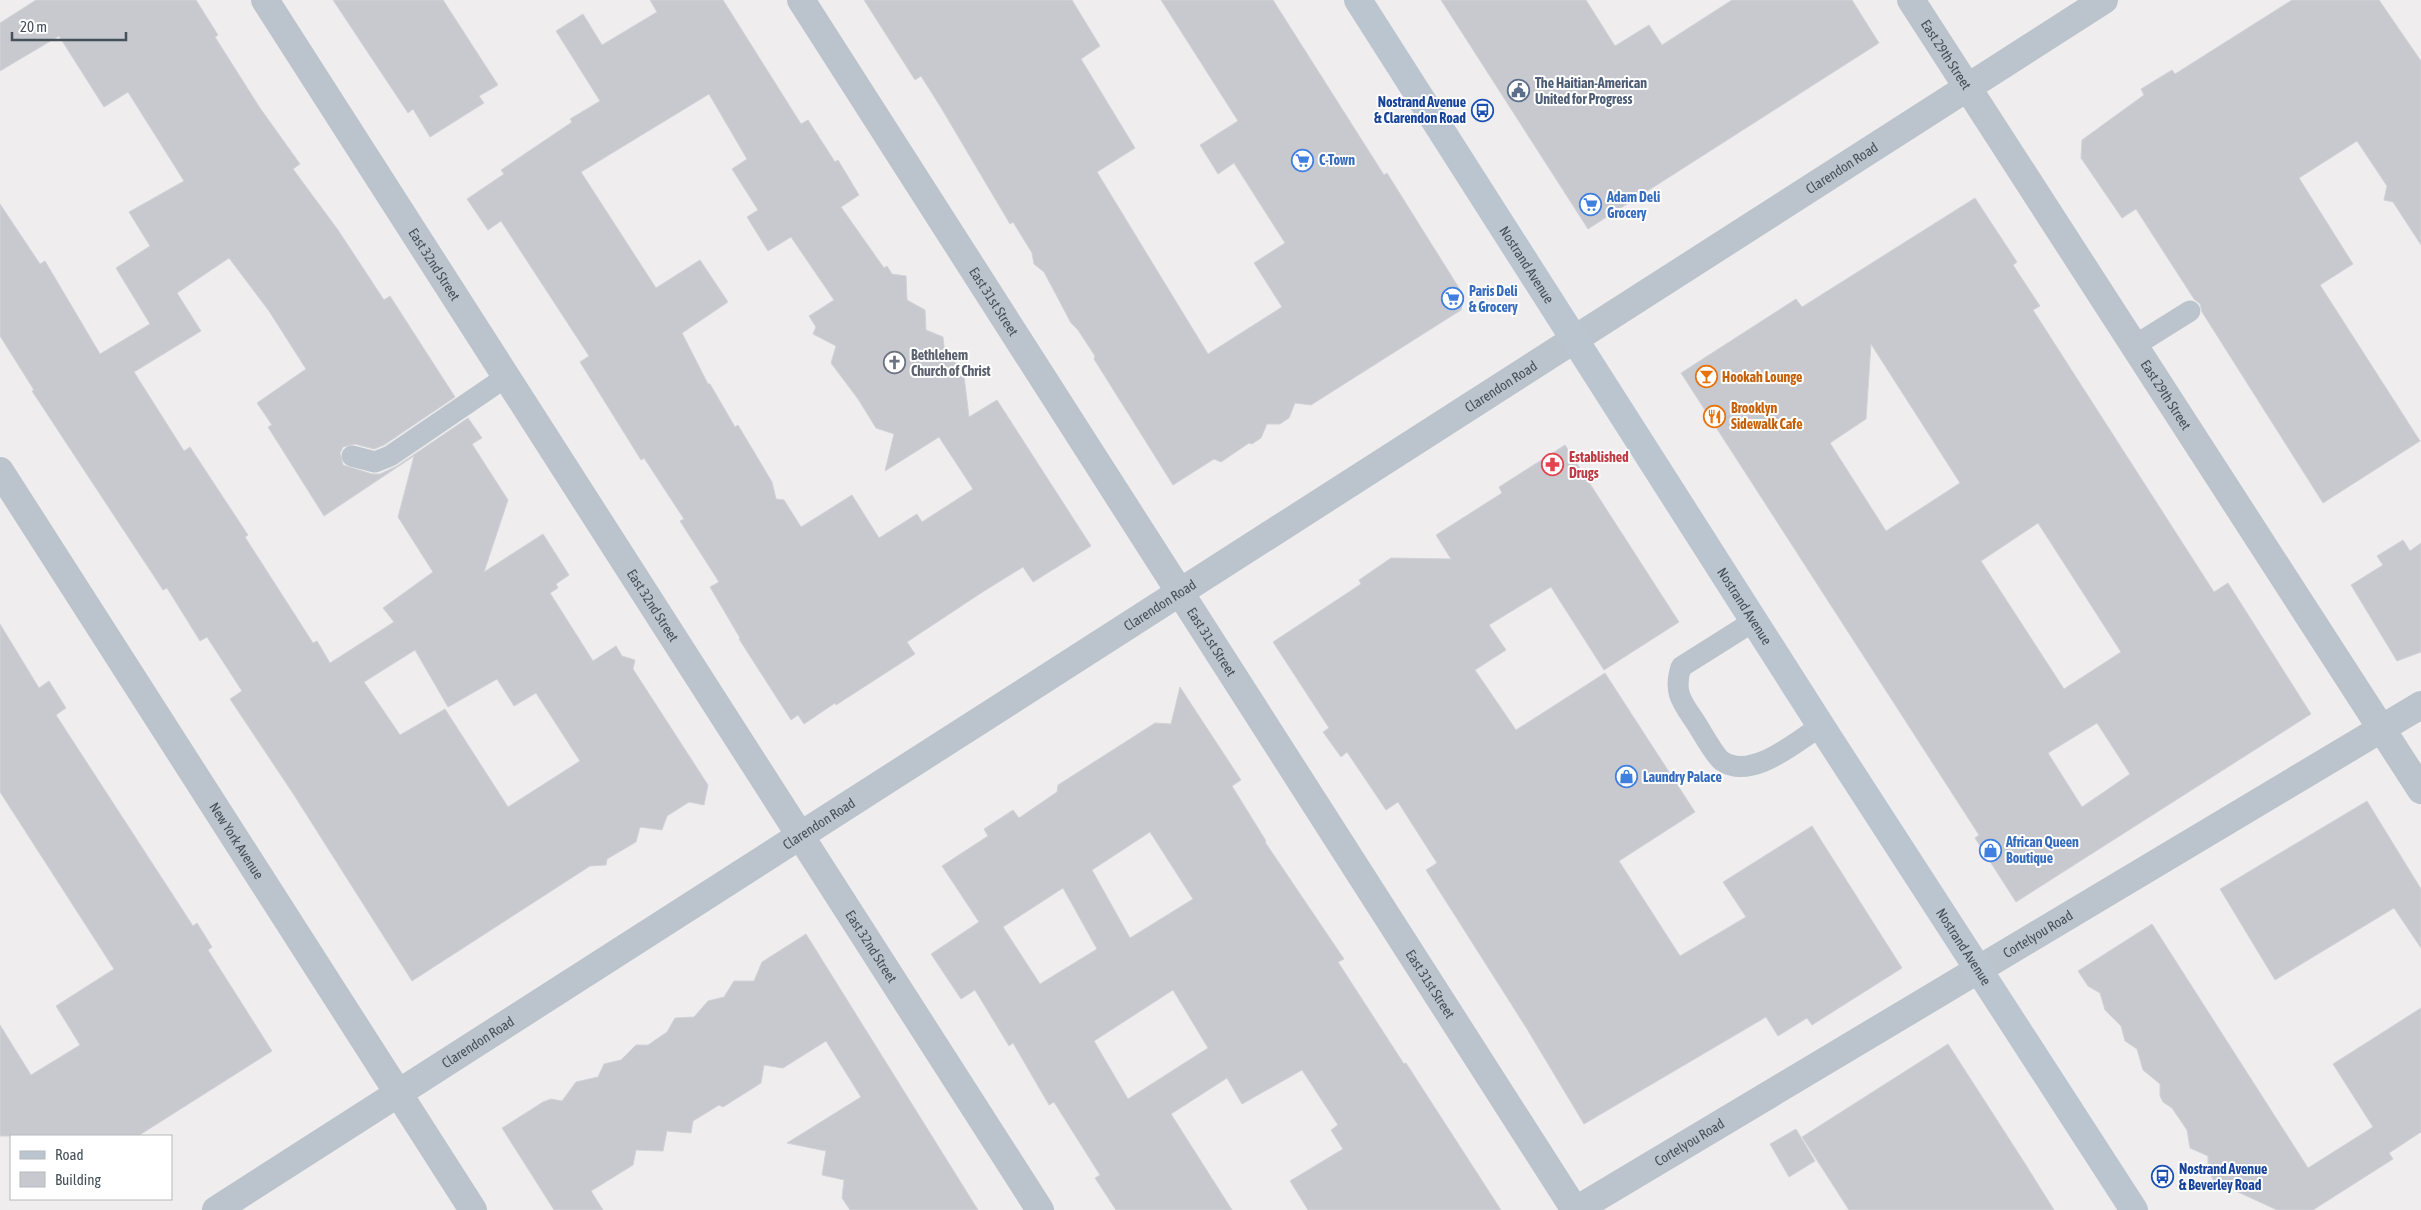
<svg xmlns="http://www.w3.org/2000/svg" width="2421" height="1210" viewBox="0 0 2421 1210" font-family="'Asap Condensed',sans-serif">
  <rect width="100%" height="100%" fill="#efeded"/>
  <!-- building -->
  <g fill="#c7c9cf" stroke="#d1d3d8" fill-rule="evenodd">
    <path d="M36,0H196L218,35L215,37L260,108L300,164L293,169L338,230L384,300L390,296L455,397L384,445L374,449L355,444L343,447L340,453L343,465L372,474H380L397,466L468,418L482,438L472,444L508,500L484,572L543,534L569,575L556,584L558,588L550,593L593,661L616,646L622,656L635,660L633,669L708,785L704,805L689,802L667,816L662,830L640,827L636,842L607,859L606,865L590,866L412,981L294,795L230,699L242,691L207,637L200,641L167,588L163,590L32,391L34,390L0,336V204L40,264L45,261L100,354L150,324L116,268L150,246L129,212L184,181L128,92L104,107L59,36L0,71V23ZM229,258L269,311L306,369L257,403L272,425L268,427L324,516L414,456L398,517L433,572L383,608L394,622L330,663L317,641L313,643L245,537L248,535L190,447L184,451L134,372L201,331L177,293ZM415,650L448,707L497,679L514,706L536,693L580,761L508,807L445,709L400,735L364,682Z"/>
    <path d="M333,0H443L498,85L479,96L484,103L430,137L413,109L408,113Z"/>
    <path d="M650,0H723L801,124L808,120L835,162L838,160L859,195L841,207L884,268L887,266L892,274L906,276L907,300L925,310L926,330L943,337L945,355L963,368L969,417L997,400L1091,546L1033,582L1023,567L981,593L907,642L915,654L836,705L835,703L804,724L798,715L791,720L739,639L740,638L710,587L719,582L680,521L684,519L644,458L641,460L580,362L589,356L501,221L488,230L467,199L504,174L501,170L572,122L570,119L600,101L556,31L583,14L602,45L657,12ZM709,94L747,159L732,169L758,210L747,217L768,251L791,237L834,300L809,316L816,327L813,334L836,346L831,363L858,399L876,428L894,434L885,471L939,437L973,489L922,522L917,514L879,538L852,495L801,527L784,500L776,499L772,482L738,425L735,427L710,384H708L682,333L728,302L700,260L656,288L581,172Z"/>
    <path d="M864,0H1072L1100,46L1081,59L1135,148L1097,172L1208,354L1282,307L1254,263L1285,243L1234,163L1218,174L1200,145L1238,121L1161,0H1273L1384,175L1387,173L1464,296L1461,310L1311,405L1295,403L1289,418L1280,424H1267L1261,438L1252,444L1249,443L1221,462L1214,459L1173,485L1099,367L1094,359L1095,356L1078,330L1071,323L1044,272L1034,264L1032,253L1013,222L1010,224L940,106L921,76L915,80Z"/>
    <path d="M1441,0H1586L1615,46L1649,25L1662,45L1732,0H1852L1879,43L1588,229Z"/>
    <path d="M2292,0H2379L2421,61V245L2393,202L2384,200L2387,186L2357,141L2299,178L2353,264L2320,285L2420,441L2323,503L2202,312L2200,304L2194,299L2136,209L2122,218L2081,158L2082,140L2144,95L2141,89L2172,70L2175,74Z"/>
    <path d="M1975,198L2017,262L2013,265L2040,306L2033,310L2214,592L2228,583L2311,714L2016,902L1975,838L1979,835L1681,373L1796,299L1802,307ZM1871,344L1960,483L1886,531L1830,443L1866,419ZM2038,523L2121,652L2064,689L1981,561ZM2097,723L2130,774L2082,807L2048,753Z"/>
    <path d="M1565,445L1679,622L1604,670L1551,587L1489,625L1506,650L1475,670L1516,730L1605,673L1695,812L1619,861L1680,956L1746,917L1723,882L1812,826L1902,968L1812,1025L1807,1018L1778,1036L1766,1017L1584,1124L1527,1029L1426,870L1437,863L1398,802L1386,810L1347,752L1341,757L1323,732L1329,728L1273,642L1361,584L1359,580L1391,558L1451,559L1436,535L1502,493L1499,487Z"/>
    <path d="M2403,540L2410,551L2421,543V652L2397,661L2351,585L2383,565L2377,556Z"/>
    <path d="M0,624L39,688L49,681L66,708L56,715L193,926L197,923L212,947L208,950L272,1051L138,1136H0V1025L31,1075L80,1045L56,1006L114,969L0,792Z"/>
    <path d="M1180,687L1241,780L1232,786L1266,841L1265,842L1344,959L1338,962L1404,1064L1406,1063L1501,1210H1308L1290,1181L1343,1149L1331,1130L1338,1125L1302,1070L1242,1104L1227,1078L1171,1114L1232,1210H1116L1095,1178L1100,1175L1054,1102L1049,1105L1013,1043L1009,1046L975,990L961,999L931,954L979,922L942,866L988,836L984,829L1013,810L1019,818L1057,792L1058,785L1155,723L1171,724ZM1150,832L1193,899L1130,938L1092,870ZM1063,888L1097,949L1040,984L1003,927ZM1173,990L1208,1048L1128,1099L1094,1041Z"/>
    <path d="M2367,801L2421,889V948L2394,908L2275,980L2220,889Z"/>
    <path d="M2152,924L2308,1168L2373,1127L2333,1064L2421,1008V1132L2389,1153L2393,1159L2313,1210H2277L2214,1181L2208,1171V1156L2190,1148L2187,1130L2172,1108L2163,1102L2160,1096V1084L2143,1070L2137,1049L2125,1041L2121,1026L2105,1010L2100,993L2088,986L2078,971Z"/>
    <path d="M806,934L978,1210H850L842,1198L844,1180L822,1175L826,1151L787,1143L861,1097L826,1041L783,1068L764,1065L761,1083L723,1107L719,1105L693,1121L691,1133L667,1131L663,1151L636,1150L633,1165L591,1191L603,1210H554L502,1128L543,1102L551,1099L562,1101L576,1082L598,1077L604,1064L621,1060L636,1045H648L667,1032L675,1018L694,1017L708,1001L724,997L734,981H754L762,962Z"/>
    <path d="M1948,1044L2024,1162L2054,1210H1849L1802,1137Z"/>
    <path d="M1796,1129L1815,1161L1789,1177L1770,1144Z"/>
  </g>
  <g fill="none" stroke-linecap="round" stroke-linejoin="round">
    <!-- lane -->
    <g stroke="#bbc4cc" stroke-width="21">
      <path d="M2134,346L2190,311"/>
      <path d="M352,456L375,462L390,456L506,377"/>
      <path d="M1754,621L1681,667C1673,693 1682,702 1696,723C1702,732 1714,755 1722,761C1752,781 1795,742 1821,726"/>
    </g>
    <!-- street -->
    <g stroke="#bbc4cc" stroke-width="28">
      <path id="s1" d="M265,0L1040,1210"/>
      <path id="s2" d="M801,0L1575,1210"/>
      <path id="s3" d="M1911,0L2421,790"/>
      <path id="s4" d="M0,471L473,1210"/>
      <path id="s5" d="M216,1210L2104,0"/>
      <path id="s6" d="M1576,1210L2421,705"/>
    </g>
    <!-- secondary -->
    <path stroke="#bbc5d0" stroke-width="28" id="s7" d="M1358,0L1828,737L2134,1210"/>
  </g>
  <!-- icons -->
  <defs>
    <symbol id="civic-ring" viewBox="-11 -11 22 22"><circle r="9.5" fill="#fff" stroke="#5c6f8a" stroke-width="1.5"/><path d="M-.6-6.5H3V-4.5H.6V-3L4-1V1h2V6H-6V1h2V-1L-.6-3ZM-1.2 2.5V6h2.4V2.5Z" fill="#5c6f8a"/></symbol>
    <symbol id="bus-ring" viewBox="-11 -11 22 22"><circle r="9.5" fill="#fff" stroke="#1a4fb4" stroke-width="1.5"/><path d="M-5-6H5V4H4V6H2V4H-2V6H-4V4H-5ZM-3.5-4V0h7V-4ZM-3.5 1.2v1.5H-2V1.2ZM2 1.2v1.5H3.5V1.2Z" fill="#1a4fb4"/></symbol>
    <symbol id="supermarket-ring" viewBox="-11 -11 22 22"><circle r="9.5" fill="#fff" stroke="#3f7fe0" stroke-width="1.5"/><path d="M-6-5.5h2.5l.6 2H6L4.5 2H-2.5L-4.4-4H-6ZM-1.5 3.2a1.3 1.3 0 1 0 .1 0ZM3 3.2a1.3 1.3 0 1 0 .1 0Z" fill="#3f7fe0"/></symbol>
    <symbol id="church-ring" viewBox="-11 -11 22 22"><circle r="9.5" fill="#fff" stroke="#6b7280" stroke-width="1.5"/><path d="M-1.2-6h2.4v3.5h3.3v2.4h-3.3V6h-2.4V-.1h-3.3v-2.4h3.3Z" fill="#6b7280"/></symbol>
    <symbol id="bar-ring" viewBox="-11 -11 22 22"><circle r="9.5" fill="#fff" stroke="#e8710a" stroke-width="1.5"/><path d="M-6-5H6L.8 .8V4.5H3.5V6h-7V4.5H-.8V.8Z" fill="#e8710a"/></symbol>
    <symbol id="restaurant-ring" viewBox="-11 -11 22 22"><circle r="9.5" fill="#fff" stroke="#e8710a" stroke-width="1.5"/><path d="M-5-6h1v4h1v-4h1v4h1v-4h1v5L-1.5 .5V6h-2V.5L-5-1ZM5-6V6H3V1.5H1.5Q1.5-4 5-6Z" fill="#e8710a"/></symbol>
    <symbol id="pharmacy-ring" viewBox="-11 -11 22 22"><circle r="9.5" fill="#fff" stroke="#e0444e" stroke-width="1.5"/><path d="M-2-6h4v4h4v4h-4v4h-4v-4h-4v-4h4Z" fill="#e0444e"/></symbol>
    <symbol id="shop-ring" viewBox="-11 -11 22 22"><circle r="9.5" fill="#fff" stroke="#3f7fe0" stroke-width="1.5"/><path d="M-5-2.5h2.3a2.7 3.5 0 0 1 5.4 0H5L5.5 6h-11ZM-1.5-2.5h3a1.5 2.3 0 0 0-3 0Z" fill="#3f7fe0"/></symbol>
  </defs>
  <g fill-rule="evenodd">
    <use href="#civic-ring" x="1506" y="78" width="25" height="25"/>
    <use href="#bus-ring" x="1470" y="98" width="25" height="25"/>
    <use href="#supermarket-ring" x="1290" y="148" width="25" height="25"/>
    <use href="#supermarket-ring" x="1578" y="192" width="25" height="25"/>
    <use href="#supermarket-ring" x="1440" y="286" width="25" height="25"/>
    <use href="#church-ring" x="882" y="350" width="25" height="25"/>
    <use href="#bar-ring" x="1694" y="364" width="25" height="25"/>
    <use href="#restaurant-ring" x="1702" y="404" width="25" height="25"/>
    <use href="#pharmacy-ring" x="1540" y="452" width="25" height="25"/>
    <use href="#shop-ring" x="1614" y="764" width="25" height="25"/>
    <use href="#shop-ring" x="1978" y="838" width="25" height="25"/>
    <use href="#bus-ring" x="2150" y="1164" width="25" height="25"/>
  </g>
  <g text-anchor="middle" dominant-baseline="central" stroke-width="4" stroke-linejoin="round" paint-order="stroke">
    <!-- street labels -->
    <g font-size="14" fill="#465059" stroke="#fff">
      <text stroke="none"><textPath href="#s3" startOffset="65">East 29th Street</textPath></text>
      <text stroke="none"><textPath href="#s5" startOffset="1931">Clarendon Road</textPath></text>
      <text stroke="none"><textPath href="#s1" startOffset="314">East 32nd Street</textPath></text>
      <text stroke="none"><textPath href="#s7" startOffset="314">Nostrand Avenue</textPath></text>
      <text stroke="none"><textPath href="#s2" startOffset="358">East 31st Street</textPath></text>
      <text stroke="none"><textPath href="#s5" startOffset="1526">Clarendon Road</textPath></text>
      <text stroke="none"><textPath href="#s3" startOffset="470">East 29th Street</textPath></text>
      <text stroke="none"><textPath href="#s1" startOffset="719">East 32nd Street</textPath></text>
      <text stroke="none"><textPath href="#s5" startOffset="1121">Clarendon Road</textPath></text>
      <text stroke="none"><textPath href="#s7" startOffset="719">Nostrand Avenue</textPath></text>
      <text stroke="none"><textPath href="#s2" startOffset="762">East 31st Street</textPath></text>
      <text stroke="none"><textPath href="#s5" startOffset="716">Clarendon Road</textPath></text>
      <text stroke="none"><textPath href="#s4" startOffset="439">New York Avenue</textPath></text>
      <text stroke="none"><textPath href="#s6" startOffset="538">Cortelyou Road</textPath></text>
      <text stroke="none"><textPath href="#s1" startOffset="1124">East 32nd Street</textPath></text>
      <text stroke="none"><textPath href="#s7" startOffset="1124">Nostrand Avenue</textPath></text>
      <text stroke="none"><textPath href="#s2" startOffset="1168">East 31st Street</textPath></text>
      <text stroke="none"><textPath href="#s5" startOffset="311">Clarendon Road</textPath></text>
      <text stroke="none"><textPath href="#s6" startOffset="132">Cortelyou Road</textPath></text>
    </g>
    <!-- service labels -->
    <g font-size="14" font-weight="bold" fill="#4e5e75" stroke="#fff" text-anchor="start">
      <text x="1535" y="83">The Haitian-American<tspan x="1535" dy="16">United for Progress</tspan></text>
    </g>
    <!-- transit labels -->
    <g font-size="14" font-weight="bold" fill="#164399" stroke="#fff" text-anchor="end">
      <text x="1466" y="102">Nostrand Avenue<tspan x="1466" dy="16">&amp; Clarendon Road</tspan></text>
      <text x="2179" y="1169" text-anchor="start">Nostrand Avenue<tspan x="2179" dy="16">&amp; Beverley Road</tspan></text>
    </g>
    <!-- shop labels -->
    <g font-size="14" font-weight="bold" fill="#366cbe" stroke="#fff" text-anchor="start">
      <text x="1319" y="160">C-Town</text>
      <text x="1607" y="197">Adam Deli<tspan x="1607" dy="16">Grocery</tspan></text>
      <text x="1469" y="291">Paris Deli<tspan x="1469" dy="16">&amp; Grocery</tspan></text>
      <text x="1643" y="777">Laundry Palace</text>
      <text x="2006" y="842">African Queen<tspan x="2006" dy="16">Boutique</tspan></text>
    </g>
    <!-- worship labels -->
    <g font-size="14" font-weight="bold" fill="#5b616d" stroke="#fff" text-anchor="start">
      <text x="911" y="355">Bethlehem<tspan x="911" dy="16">Church of Christ</tspan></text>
    </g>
    <!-- food labels -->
    <g font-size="14" font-weight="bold" fill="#c56008" stroke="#fff" text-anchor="start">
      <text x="1722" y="377">Hookah Lounge</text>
      <text x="1731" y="408">Brooklyn<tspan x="1731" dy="16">Sidewalk Cafe</tspan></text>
    </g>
    <!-- health labels -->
    <g font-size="14" font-weight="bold" fill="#be3a42" stroke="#fff" text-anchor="start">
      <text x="1569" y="457">Established<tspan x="1569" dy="16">Drugs</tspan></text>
    </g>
  </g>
  <!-- legend -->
  <rect x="10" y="1135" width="162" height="65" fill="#ffffff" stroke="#b5b9bd"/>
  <rect x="20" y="1151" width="25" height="8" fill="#bbc5d0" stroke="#b5b9bd"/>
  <text x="55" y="1160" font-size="15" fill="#465059">Road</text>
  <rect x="20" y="1172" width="25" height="15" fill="#c7c9cf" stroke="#b5b9bd"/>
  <text x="55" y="1185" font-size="15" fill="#465059">Building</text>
  <!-- scale -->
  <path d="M12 32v8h114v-8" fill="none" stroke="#465059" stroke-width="2.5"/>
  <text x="20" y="32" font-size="15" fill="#465059" stroke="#ffffff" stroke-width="4" paint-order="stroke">20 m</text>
</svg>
